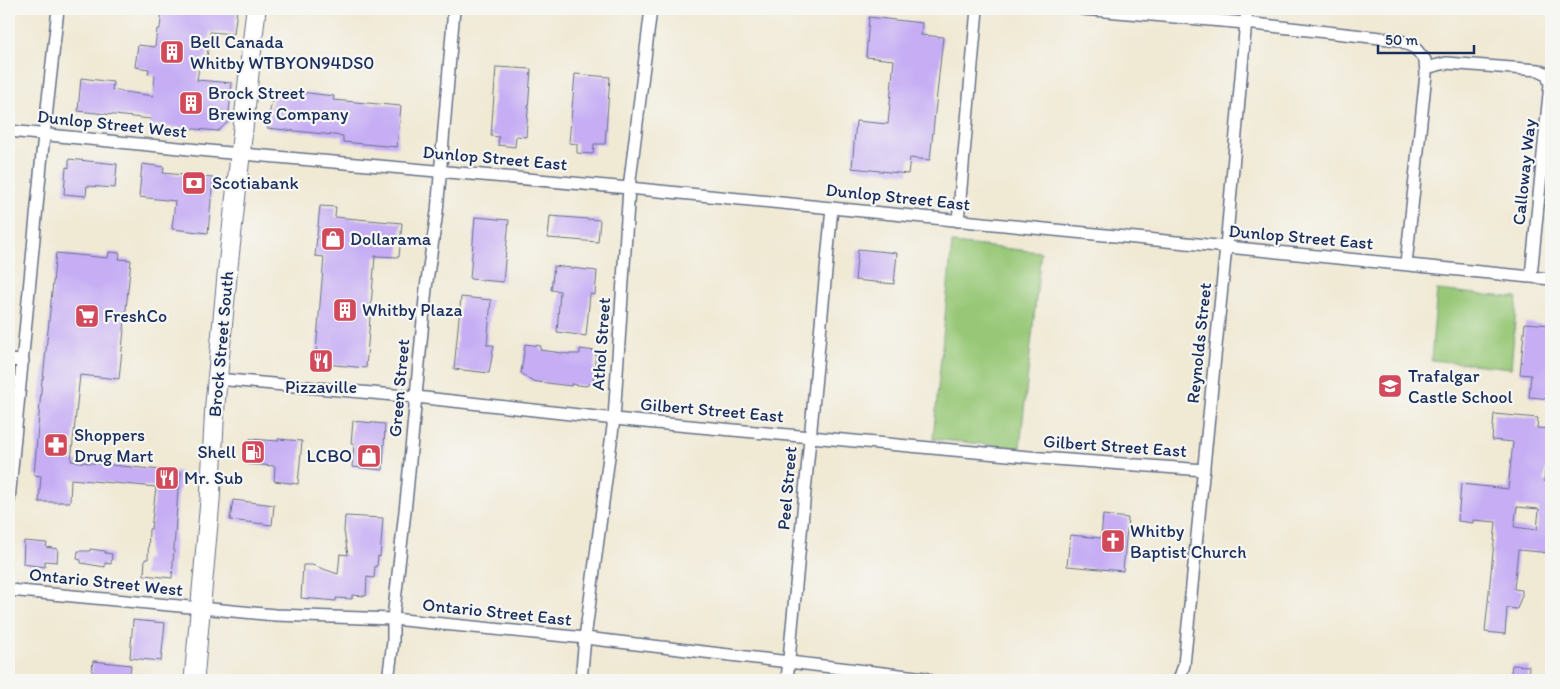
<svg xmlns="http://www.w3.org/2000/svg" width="1560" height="689" viewBox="0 0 1560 689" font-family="Itim,sans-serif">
  <rect width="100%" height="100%" fill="#f6f6f2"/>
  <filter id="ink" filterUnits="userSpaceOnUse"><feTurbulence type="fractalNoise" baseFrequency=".02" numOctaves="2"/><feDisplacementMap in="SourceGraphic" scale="10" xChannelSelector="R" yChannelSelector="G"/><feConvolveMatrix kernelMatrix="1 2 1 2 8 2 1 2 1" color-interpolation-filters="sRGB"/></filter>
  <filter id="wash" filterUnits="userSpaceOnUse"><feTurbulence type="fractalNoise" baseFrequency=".0096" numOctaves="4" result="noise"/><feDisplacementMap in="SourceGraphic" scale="20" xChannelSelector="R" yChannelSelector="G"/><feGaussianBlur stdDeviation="1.12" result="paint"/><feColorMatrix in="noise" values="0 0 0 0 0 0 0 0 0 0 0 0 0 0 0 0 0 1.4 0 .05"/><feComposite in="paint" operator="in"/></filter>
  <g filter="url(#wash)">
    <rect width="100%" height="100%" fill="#f0e9d4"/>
    <!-- green -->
    <g fill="#98c877" stroke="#5a7c6a">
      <path d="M952,243L1041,252L1020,448L933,439Z"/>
      <path d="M1437,290L1517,298L1511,368L1431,360Z"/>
    </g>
    <g id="blocks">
      <!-- building -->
      <g fill="#c6adf4" fill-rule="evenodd">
        <path d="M162,9H237L234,34L210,32L207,57L200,62L197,80L232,83L228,122L218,131L150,125L151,119L78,111L81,78L113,82L112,90L153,96L155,75L148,74L149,69L135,67L138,45L155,47L157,29H160Z"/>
        <path d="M869,17L922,23L921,35L943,37L930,160L910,158L908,174L852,168L856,121L888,124L894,60L866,57Z"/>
        <path d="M496,67L531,69L526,137L516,136L515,147L498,145L499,137L491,136Z"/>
        <path d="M575,74L610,77L605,144H594L593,154L577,153V144L569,143Z"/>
        <path d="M274,89L334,96L333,100L401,106L397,147L343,142V136L267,128Z"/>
        <path d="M69,159L117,164L115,188L87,186L86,196L64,194L66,167L69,168Z"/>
        <path d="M142,164L164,167L163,173L213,178L208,233L172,229L175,201L139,197Z"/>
        <path d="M320,206L336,207L335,217L402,223L399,257L375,256L366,368L315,363L324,257L315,256Z"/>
        <path d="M550,216L600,220L598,242L548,238Z"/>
        <path d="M475,217L509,220L503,282L470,279Z"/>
        <path d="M858,249L897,253L894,284L855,280Z"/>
        <path d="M109,252L120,253L119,259L131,260L119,379L80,375L71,461L181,472L179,490H178L172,578L144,575L145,559H148L149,529H151L156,487L71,479L70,502H39L41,476L34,475L42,379H43L56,253L108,258Z"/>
        <path d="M554,266L597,271L595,295L590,294L586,336L557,332L560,291L551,290Z"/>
        <path d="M461,297L491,300L487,345H494L489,373L454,369Z"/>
        <path d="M1525,323L1551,325V399L1529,397L1531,375L1520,374Z"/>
        <path d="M525,344L541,346L540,350L569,354H580V349L596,351L593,382L586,386L571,384V386L531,381L521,373Z"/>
        <path d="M1494,414L1538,418L1537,428L1551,429V456H1547L1544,481L1551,482V516L1549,538H1551V553L1518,550L1514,589L1522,590V595L1517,609L1507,608L1505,634L1485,632L1496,522L1473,520V523L1458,521L1461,484L1508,489L1513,442L1492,440ZM1517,507L1539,509L1537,530L1514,527Z"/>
        <path d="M353,421L385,424L383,470L352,467L354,444H351Z"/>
        <path d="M250,439L278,441V439L302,441L298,484L274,481L275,466L248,464Z"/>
        <path d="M233,500L274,505L272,525L230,520Z"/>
        <path d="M1103,515L1128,518L1123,571L1067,566L1070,535L1101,538Z"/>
        <path d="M345,516L383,518L380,557L378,556L377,566H375L374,578L367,577L366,596L352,595V599L336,598V601L301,598L303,565H312L338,574L340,554L348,555L344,531Z"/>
        <path d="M24,541L47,543L46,547L58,549L57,562L45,561V567L23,564Z"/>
        <path d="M90,549L105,551V553L112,554L111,564L105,563V567L81,563V560L77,559L78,551H90Z"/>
        <path d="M133,620L165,623L161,661L130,658Z"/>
        <path d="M93,661L131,665L129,680H91Z"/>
        <path d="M1512,665L1529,666L1528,680H1510Z"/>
      </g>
    </g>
  </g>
  <g filter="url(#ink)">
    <use href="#blocks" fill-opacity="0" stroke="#667087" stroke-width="1"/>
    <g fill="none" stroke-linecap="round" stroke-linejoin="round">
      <defs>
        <g id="minor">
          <path d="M1082,9L1245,23L1399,40L1415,48L1425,60L1426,74L1406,264"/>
          <path d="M1426,68L1446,63L1539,70L1547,74L1550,84L1531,276"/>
          <path d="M9,131L219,152L629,188L1551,279"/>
          <path d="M958,221L977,9"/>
          <path d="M9,360L23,361"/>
          <path d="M217,379L416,397L634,421L1041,458L1204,470"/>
          <path d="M9,500L42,154L58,9"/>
          <path d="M9,590L275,615L393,619L585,638L925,678L929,680"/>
          <path d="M388,680L393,642V619L407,493L426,288L437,212L454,9"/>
          <path d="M581,680L585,638L614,419L629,188L651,9"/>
          <path d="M787,680L832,208"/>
          <path d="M1179,680L1184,665L1226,247L1247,9"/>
        </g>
        <path id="primary" d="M194,680L210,501L215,404L227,276L256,9"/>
      </defs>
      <!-- minor casing -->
      <use href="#minor" stroke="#667087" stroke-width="14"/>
      <!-- primary casing -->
      <use href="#primary" stroke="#667087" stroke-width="21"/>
      <!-- minor -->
      <use href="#minor" stroke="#fff" stroke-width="11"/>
      <!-- primary -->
      <use href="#primary" stroke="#fff" stroke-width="19"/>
    </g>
  </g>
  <!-- icons -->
  <defs>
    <symbol id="building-square" viewBox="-11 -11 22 22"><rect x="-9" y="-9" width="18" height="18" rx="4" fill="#d1495b" stroke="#f6f6f2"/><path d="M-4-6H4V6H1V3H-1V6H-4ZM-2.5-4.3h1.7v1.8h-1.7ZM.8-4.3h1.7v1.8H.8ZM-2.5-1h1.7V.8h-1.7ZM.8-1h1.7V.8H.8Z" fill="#fff"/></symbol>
    <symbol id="bank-square" viewBox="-11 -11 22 22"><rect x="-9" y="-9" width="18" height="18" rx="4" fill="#d1495b" stroke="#f6f6f2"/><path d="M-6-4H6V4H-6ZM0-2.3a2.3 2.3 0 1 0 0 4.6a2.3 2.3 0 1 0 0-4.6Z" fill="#fff"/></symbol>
    <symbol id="shop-square" viewBox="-11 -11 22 22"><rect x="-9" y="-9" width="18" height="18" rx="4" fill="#d1495b" stroke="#f6f6f2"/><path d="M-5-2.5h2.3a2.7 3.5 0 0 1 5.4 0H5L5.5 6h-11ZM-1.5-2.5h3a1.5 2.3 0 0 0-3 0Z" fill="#fff"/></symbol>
    <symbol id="supermarket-square" viewBox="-11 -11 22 22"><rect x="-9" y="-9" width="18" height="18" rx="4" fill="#d1495b" stroke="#f6f6f2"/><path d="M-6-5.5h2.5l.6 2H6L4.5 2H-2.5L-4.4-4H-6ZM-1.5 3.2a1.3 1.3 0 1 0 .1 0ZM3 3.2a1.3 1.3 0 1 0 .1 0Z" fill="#fff"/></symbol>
    <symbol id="restaurant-square" viewBox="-11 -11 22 22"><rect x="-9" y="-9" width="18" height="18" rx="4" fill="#d1495b" stroke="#f6f6f2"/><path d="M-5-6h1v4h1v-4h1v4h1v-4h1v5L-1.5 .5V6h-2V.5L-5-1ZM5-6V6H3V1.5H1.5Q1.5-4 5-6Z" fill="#fff"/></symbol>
    <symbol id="school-square" viewBox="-11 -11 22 22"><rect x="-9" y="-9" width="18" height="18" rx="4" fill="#d1495b" stroke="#f6f6f2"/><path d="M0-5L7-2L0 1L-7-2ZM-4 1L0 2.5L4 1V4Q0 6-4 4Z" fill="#fff"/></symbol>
    <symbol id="pharmacy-square" viewBox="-11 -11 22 22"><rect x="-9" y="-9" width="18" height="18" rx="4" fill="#d1495b" stroke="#f6f6f2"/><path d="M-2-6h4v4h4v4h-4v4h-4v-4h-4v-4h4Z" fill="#fff"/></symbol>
    <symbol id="fuel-square" viewBox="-11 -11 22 22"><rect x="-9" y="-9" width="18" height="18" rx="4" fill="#d1495b" stroke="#f6f6f2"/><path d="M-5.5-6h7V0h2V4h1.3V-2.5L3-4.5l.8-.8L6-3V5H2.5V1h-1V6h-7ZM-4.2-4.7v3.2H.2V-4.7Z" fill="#fff"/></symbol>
    <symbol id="church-square" viewBox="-11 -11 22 22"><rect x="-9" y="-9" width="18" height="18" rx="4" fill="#d1495b" stroke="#f6f6f2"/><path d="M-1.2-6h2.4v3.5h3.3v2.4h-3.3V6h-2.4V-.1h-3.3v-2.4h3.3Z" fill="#fff"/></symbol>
  </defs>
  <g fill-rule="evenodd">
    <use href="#building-square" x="158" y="38" width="28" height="28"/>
    <use href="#building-square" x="177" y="89" width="28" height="28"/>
    <use href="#bank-square" x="180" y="169" width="28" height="28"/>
    <use href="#shop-square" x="319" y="225" width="28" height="28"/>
    <use href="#building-square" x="331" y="296" width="28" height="28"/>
    <use href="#supermarket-square" x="73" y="302" width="28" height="28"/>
    <use href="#restaurant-square" x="307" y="347" width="28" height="28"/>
    <use href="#school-square" x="1376" y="372" width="28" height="28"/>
    <use href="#pharmacy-square" x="42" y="431" width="28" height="28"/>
    <use href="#fuel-square" x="239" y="438" width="28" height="28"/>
    <use href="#shop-square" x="355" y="442" width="28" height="28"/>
    <use href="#restaurant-square" x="153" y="464" width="28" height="28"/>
    <use href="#church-square" x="1099" y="527" width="28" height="28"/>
  </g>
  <g text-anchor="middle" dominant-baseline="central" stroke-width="4.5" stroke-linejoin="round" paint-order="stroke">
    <!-- poi labels -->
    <g font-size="18" fill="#1b2f5e" stroke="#f6f6f2" text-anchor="start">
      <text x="190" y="42">Bell Canada<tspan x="190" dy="21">Whitby WTBYON94DS0</tspan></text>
      <text x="208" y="93">Brock Street<tspan x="208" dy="21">Brewing Company</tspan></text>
      <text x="212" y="183">Scotiabank</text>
      <text x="350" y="239">Dollarama</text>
      <text x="362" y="310">Whitby Plaza</text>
      <text x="104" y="316">FreshCo</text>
      <text x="1408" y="376">Trafalgar<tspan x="1408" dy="21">Castle School</tspan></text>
      <text x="321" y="387" text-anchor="middle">Pizzaville</text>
      <text x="74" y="435">Shoppers<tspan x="74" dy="21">Drug Mart</tspan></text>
      <text x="236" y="452" text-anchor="end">Shell</text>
      <text x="352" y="456" text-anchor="end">LCBO</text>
      <text x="184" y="478">Mr. Sub</text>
      <text x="1130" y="531">Whitby<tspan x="1130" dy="21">Baptist Church</tspan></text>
    </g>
    <!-- street labels -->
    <g font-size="18" fill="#1b2f5e" stroke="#f6f6f2">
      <text transform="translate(112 124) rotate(6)">Dunlop Street West</text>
      <text transform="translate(495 158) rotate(5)">Dunlop Street East</text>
      <text transform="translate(1524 172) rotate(-84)">Calloway Way</text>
      <text transform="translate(898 197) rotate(6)">Dunlop Street East</text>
      <text transform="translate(1301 237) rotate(5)">Dunlop Street East</text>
      <text transform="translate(1199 343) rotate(-84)">Reynolds Street</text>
      <text transform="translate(221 344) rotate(-85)">Brock Street South</text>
      <text transform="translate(601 344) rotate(-86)">Athol Street</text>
      <text transform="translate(399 388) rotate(-85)">Green Street</text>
      <text transform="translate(712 410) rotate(5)">Gilbert Street East</text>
      <text transform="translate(1115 446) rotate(4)">Gilbert Street East</text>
      <text transform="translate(787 488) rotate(-85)">Peel Street</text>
      <text transform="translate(106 582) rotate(6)">Ontario Street West</text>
      <text transform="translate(497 612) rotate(6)">Ontario Street East</text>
    </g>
  </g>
  <!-- margin -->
  <rect width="1560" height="689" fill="none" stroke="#f6f6f2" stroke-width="30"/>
  <!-- scale -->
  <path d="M1378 45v8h96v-8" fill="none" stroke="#1b2f5e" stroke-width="2.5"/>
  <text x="1385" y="45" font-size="15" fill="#1b2f5e" stroke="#f6f6f2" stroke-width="4" paint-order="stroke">50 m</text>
</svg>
